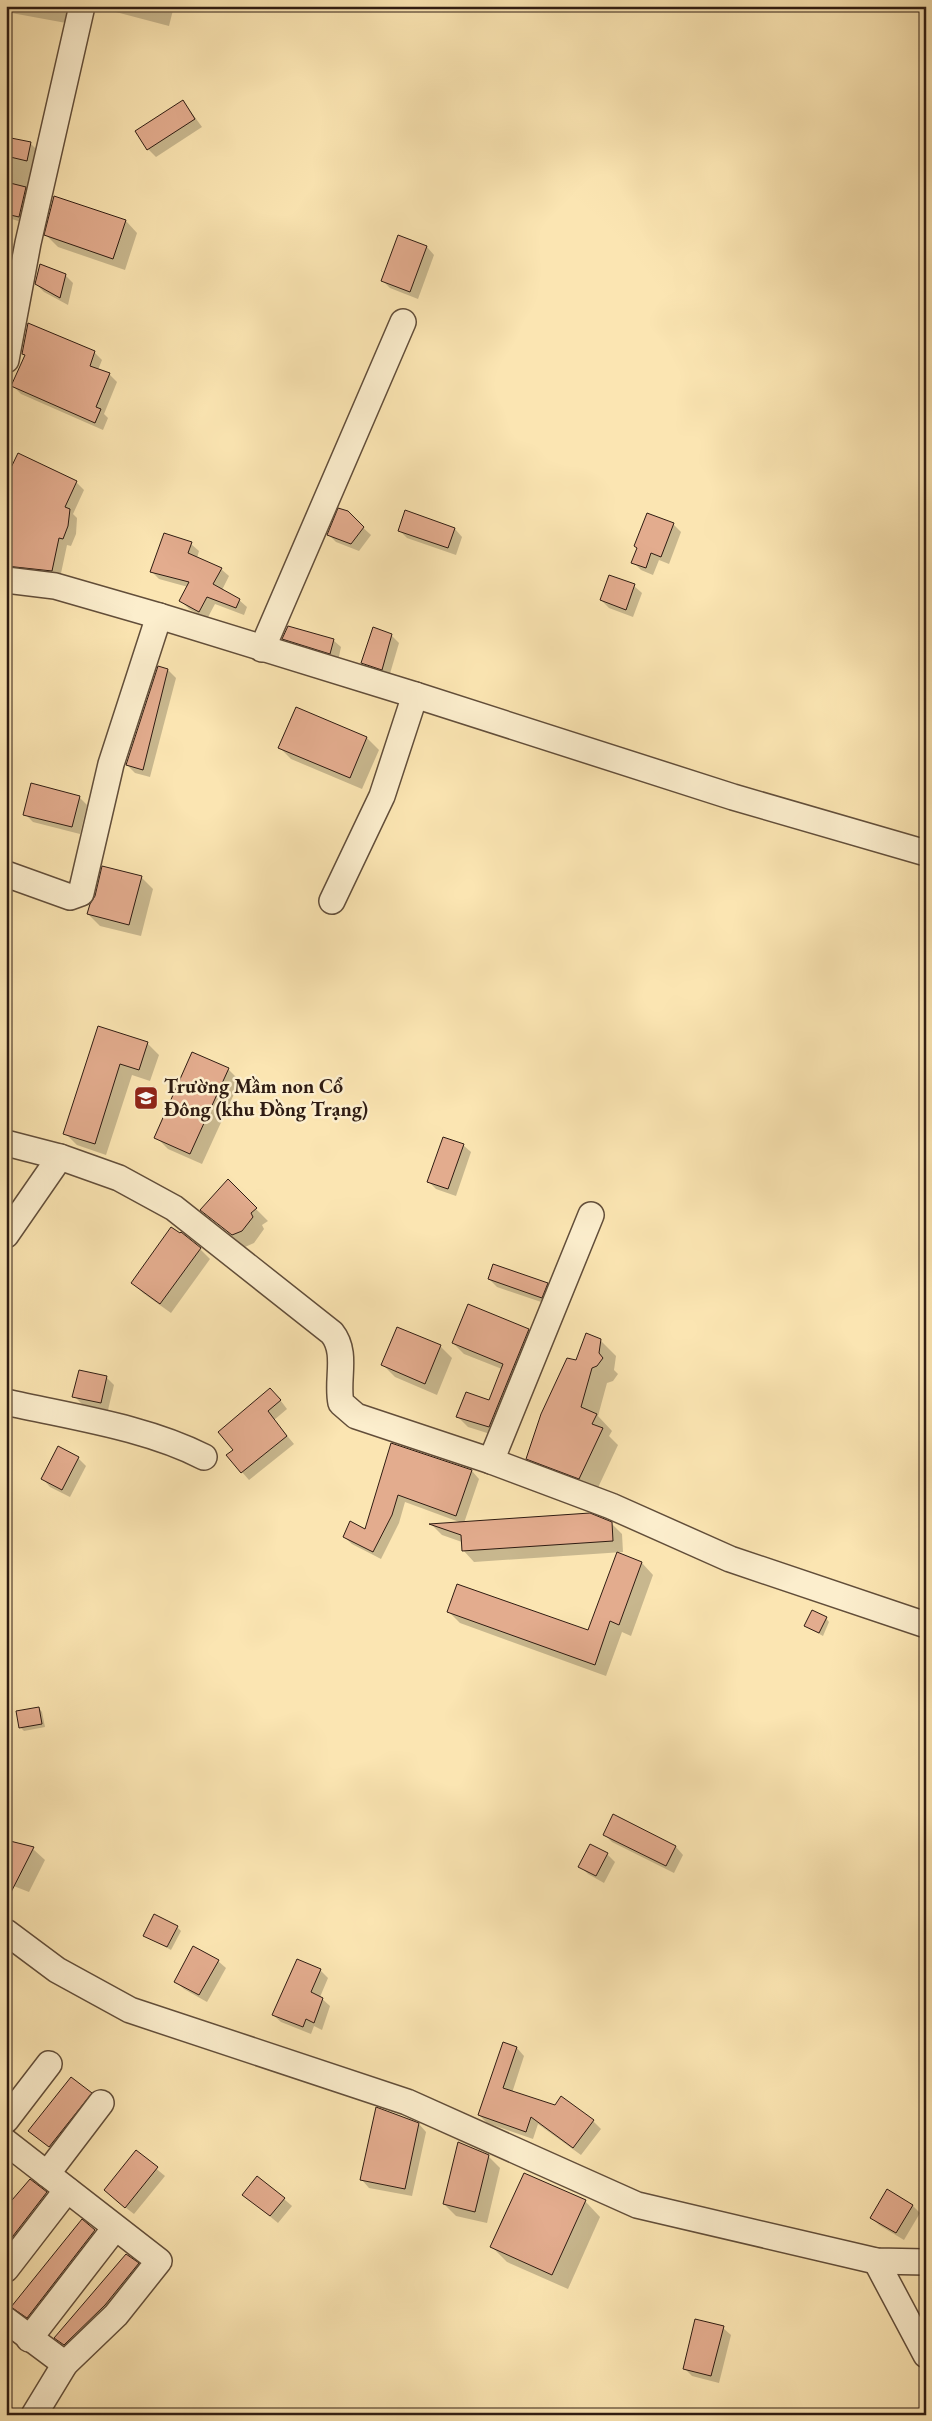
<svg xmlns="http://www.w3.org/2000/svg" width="932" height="2421" viewBox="0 0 932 2421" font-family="'EB Garamond',serif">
  <rect width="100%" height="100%" fill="#fbe5b2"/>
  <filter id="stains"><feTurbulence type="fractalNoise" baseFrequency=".004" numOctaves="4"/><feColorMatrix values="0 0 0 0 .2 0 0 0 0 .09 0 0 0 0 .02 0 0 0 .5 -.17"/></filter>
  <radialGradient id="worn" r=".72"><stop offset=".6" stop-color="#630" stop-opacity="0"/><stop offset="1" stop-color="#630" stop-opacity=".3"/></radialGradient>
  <!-- shadow -->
  <g fill="#0003">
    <path d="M6,6H83L77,25L6,12Z"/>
    <path d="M107,6H174L169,26L112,11Z"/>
    <path d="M183,101L202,127L156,157L148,149Z"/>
    <path d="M6,138L31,144L38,151L27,224L6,217Z"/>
    <path d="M54,197L126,221L137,233L125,270L58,247L46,235Z"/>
    <path d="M427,247L434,255L418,299L390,288L382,280Z"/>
    <path d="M65,275L73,283L68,305L44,292L36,284Z"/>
    <path d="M94,352L102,360L98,370L109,374L117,382L104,414L108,418L103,430L21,394L13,386L26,356L23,353Z"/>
    <path d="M6,481L76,482L84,490L73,514L77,518L76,534L71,546L67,545L60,578L6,576Z"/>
    <path d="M406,512L455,529L462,537L456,555L407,538L399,530Z"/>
    <path d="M347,513L371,535L359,551L336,542L328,534Z"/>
    <path d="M673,524L681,532L669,564L659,560L653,575L641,570L633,562Z"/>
    <path d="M191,544L199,551L197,558L221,569L229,576L222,590L239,600L247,607L244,615L215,604L207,619L189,609L181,601L188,587L159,579L151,571Z"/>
    <path d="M634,586L642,593L633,617L609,608L601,600Z"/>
    <path d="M391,635L399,643L389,677L370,671L363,663Z"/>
    <path d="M283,639L333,640L341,647L338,661L291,646Z"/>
    <path d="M168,670L176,678L150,777L135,773L127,765Z"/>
    <path d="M296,709L367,738L379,750L362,789L291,759L280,748Z"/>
    <path d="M79,797L87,805L80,834L33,822L25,814Z"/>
    <path d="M141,877L153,889L141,936L100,926L88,914Z"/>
    <path d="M99,1027L147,1043L159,1055L150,1081L132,1075L106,1155L77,1145L65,1133Z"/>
    <path d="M228,1069L240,1081L202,1164L168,1149L156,1137Z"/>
    <path d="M463,1145L471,1152L456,1196L436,1189L429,1182Z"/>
    <path d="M228,1181L268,1221L262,1225L264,1229L254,1243L245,1247L202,1210Z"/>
    <path d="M200,1249L210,1259L171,1313L143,1293L133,1283Z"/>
    <path d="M489,1279L547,1284L555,1292L550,1305L497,1287Z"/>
    <path d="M398,1329L440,1346L452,1358L437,1395L395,1377L383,1365Z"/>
    <path d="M529,1330L539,1340L500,1437L468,1427L458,1417L490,1402L502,1369L464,1354L453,1343Z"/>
    <path d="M600,1340L616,1356L614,1370L618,1374L613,1381L607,1383L598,1416L612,1431L609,1436L618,1445L595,1494L544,1474L528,1459L576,1362Z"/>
    <path d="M106,1377L114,1385L108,1410L82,1404L74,1396Z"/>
    <path d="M278,1397L287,1409L274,1420L294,1444L249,1480L242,1472L235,1450Z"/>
    <path d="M392,1444L472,1471L479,1479L464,1523H611L622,1534L623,1552L474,1562L463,1550L462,1542L442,1535L432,1525L462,1523L405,1502L399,1523L381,1559L352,1544L344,1537L366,1531Z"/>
    <path d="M78,1458L86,1466L70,1497L50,1487L43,1479Z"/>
    <path d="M642,1563L653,1575L631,1636L622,1632L606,1676L460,1623L448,1611L589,1632Z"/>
    <path d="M826,1618L829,1622L823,1636L805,1626Z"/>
    <path d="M39,1708L42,1712L45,1727L24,1731L20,1727Z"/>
    <path d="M614,1816L676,1847L683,1855L674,1873L612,1842L604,1834Z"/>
    <path d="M590,1846L607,1854L615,1862L604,1883L588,1874L580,1866Z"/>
    <path d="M33,1849L45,1860L29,1892L6,1883Z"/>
    <path d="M177,1927L181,1931L171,1950L145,1935Z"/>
    <path d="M218,1961L226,1968L207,2002L184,1989L176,1982Z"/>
    <path d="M320,1970L328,1978L320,1997L330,2006L322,2030L314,2026L311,2034L281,2022L273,2015Z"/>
    <path d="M6,2044L11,2049L6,2056Z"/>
    <path d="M504,2044L517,2048L524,2056L512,2093L593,2121L601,2129L581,2155L538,2124L533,2139L487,2123L479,2115Z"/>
    <path d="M91,2094L102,2105L62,2158L30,2131Z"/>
    <path d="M419,2124L426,2132L412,2196L369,2188L362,2180Z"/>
    <path d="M136,2152L165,2176L134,2214L113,2198Z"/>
    <path d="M488,2156L500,2168L487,2223L456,2216L444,2204Z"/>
    <path d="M30,2180L58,2205L6,2271V2209Z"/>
    <path d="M888,2191L913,2206L920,2213L904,2240L879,2225L872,2218Z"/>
    <path d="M244,2195L284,2199L292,2206L278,2223Z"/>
    <path d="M585,2201L600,2217L568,2289L507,2262L492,2247Z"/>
    <path d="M82,2221L106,2242L40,2329L12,2307Z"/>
    <path d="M138,2264L150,2276L68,2350L56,2338Z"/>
    <path d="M723,2328L731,2335L719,2383L692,2376L684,2368Z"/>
  </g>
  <!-- building -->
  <g fill="#e3ac8e" stroke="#2f1c12">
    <path d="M183,100L195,119L147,150L135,131Z"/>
    <path d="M6,137L31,142L27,161L6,156Z"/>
    <path d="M6,182L26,187L19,217L6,214Z"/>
    <path d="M54,196L126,220L113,259L44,235Z"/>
    <path d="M398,235L427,246L410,292L381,281Z"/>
    <path d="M40,264L66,274L60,298L35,284Z"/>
    <path d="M28,323L95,351L90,366L110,373L96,407L101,409L95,423L11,386L25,355L22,354Z"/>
    <path d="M18,453L77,481L65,507L70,509L68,526L63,539L59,538L52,571L6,566V478Z"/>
    <path d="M338,508L348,511L364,527L351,544L327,535Z"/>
    <path d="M405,510L455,528L448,548L398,531Z"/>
    <path d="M647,513L674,523L661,557L651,553L646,568L631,563L637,548L634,546Z"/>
    <path d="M164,533L192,542L188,553L222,568L213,584L240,599L236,608L207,597L199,612L179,601L189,582L150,572Z"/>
    <path d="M609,575L635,584L626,610L600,600Z"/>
    <path d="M288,626L334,639L330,654L282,639Z"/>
    <path d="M373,627L392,634L382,670L361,663Z"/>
    <path d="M158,666L168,669L143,770L126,765Z"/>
    <path d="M296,707L367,737L350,778L278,748Z"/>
    <path d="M31,783L80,796L72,827L23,815Z"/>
    <path d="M102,866L142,876L129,925L87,914L90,904L95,896Z"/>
    <path d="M98,1026L148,1042L139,1070L120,1064L95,1144L63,1134Z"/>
    <path d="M192,1052L229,1068L190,1154L154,1138Z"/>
    <path d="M443,1137L464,1144L448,1189L427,1182Z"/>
    <path d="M228,1179L257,1208L251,1213L253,1217L242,1231L232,1235L200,1210Z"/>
    <path d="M171,1227L180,1233L181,1232L201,1248L160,1304L131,1283Z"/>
    <path d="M493,1264L548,1283L542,1298L488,1279Z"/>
    <path d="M468,1304L529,1329L489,1427L456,1417L466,1392L489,1400L503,1364L452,1343Z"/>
    <path d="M397,1327L441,1345L425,1384L381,1365Z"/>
    <path d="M586,1333L601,1339L599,1353L603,1358L597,1366L592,1368L581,1407L597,1414L592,1424L603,1428L579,1479L526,1459L541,1414L567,1358L576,1360Z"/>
    <path d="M79,1370L107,1376L101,1403L72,1397Z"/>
    <path d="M270,1388L281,1400L268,1411L287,1436L241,1473L226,1455L233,1450L218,1432Z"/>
    <path d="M391,1443L472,1470L456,1516L398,1495L392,1515L373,1552L343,1537L350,1521L365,1529Z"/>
    <path d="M58,1446L79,1457L62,1490L41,1479Z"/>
    <path d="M590,1513L612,1522L613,1541L462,1551L461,1535L429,1524Z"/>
    <path d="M617,1552L642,1562L619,1625L610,1621L595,1665L447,1612L457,1584L588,1630Z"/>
    <path d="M812,1610L827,1617L819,1633L804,1626Z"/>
    <path d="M39,1707L42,1724L19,1728L16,1711Z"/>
    <path d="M613,1814L676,1846L666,1866L603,1835Z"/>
    <path d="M6,1840L34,1847L6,1902Z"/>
    <path d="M590,1844L608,1853L596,1876L578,1867Z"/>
    <path d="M154,1914L178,1926L167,1947L143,1936Z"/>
    <path d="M193,1946L219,1960L199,1995L174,1982Z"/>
    <path d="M297,1959L321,1969L311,1992L323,1998L314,2023L306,2019L303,2027L272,2015Z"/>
    <path d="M503,2042L517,2047L503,2088L555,2105L561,2096L594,2120L573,2148L531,2117L526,2132L478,2115Z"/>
    <path d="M71,2077L92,2093L49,2147L28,2131Z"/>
    <path d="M376,2107L419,2123L405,2189L360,2180Z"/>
    <path d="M458,2142L489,2155L475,2212L443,2204Z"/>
    <path d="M136,2150L158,2167L125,2208L104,2190Z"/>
    <path d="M524,2173L586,2200L552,2275L490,2247Z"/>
    <path d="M257,2176L285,2198L270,2216L242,2195Z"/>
    <path d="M30,2179L47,2192L6,2245V2207Z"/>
    <path d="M887,2189L913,2205L896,2233L870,2218Z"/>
    <path d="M82,2219L95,2230L27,2318L11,2307Z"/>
    <path d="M126,2254L139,2263L105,2305L64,2345L54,2338Z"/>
    <path d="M695,2319L724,2326L711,2376L683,2369Z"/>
  </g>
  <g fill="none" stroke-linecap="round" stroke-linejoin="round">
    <defs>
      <g id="minor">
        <path d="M6,360L28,243L82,6"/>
        <path d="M6,580L55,586L159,616L415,695L733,797L926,853"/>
        <path d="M262,649L403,322"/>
        <path d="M6,874L70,897L81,893L111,764L159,616"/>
        <path d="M332,901L382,796L415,695"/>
        <path d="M6,1143L60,1157L119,1178L174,1208L332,1333C348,1353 336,1380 341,1403L356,1416L491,1461L611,1506L730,1559L926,1625"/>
        <path d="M6,1235L60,1157"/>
        <path d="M6,1402C71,1417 145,1427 204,1457"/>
        <path d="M491,1461L591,1215"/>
        <path d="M6,1932L57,1970L130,2010L407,2102L637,2205L876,2261L926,2262"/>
        <path d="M6,2120L49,2064"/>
        <path d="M6,2142L159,2261L116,2315L65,2364L34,2415"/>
        <path d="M47,2174L101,2103"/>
        <path d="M876,2261L926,2355"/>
        <path d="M6,2269L67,2190"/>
        <path d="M6,2320L65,2364"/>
        <path d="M29,2339L115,2228"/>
      </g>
    </defs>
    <!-- minor casing -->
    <use href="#minor" stroke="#624e3a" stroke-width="28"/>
    <!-- minor -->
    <use href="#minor" stroke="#fceecd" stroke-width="25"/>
  </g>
  <!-- icons -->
  <defs>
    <symbol id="school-square" viewBox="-11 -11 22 22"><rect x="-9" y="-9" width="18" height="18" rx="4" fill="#8f2418" stroke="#fceecd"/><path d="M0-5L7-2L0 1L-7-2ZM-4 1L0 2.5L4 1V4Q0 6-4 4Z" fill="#fff"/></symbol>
  </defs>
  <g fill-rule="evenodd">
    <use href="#school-square" x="132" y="1084" width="28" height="28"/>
  </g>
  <g text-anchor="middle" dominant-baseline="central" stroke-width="5" stroke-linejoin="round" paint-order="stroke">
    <!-- poi labels -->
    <g font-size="20" font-weight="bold" fill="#2f1c12" stroke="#fceecd" text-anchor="start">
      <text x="164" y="1086">Trường Mầm non Cổ<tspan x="164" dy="23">Đông (khu Đồng Trạng)</tspan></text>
    </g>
  </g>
  <!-- margin -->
  <rect width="932" height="2421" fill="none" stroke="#fbe5b2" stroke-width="25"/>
  <rect x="8" y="8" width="917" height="2406" fill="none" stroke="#2f1c12" stroke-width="2.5"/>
  <rect x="12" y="12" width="907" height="2396" fill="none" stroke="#2f1c12"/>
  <rect width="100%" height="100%" filter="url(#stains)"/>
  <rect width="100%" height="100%" fill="url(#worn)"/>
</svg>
